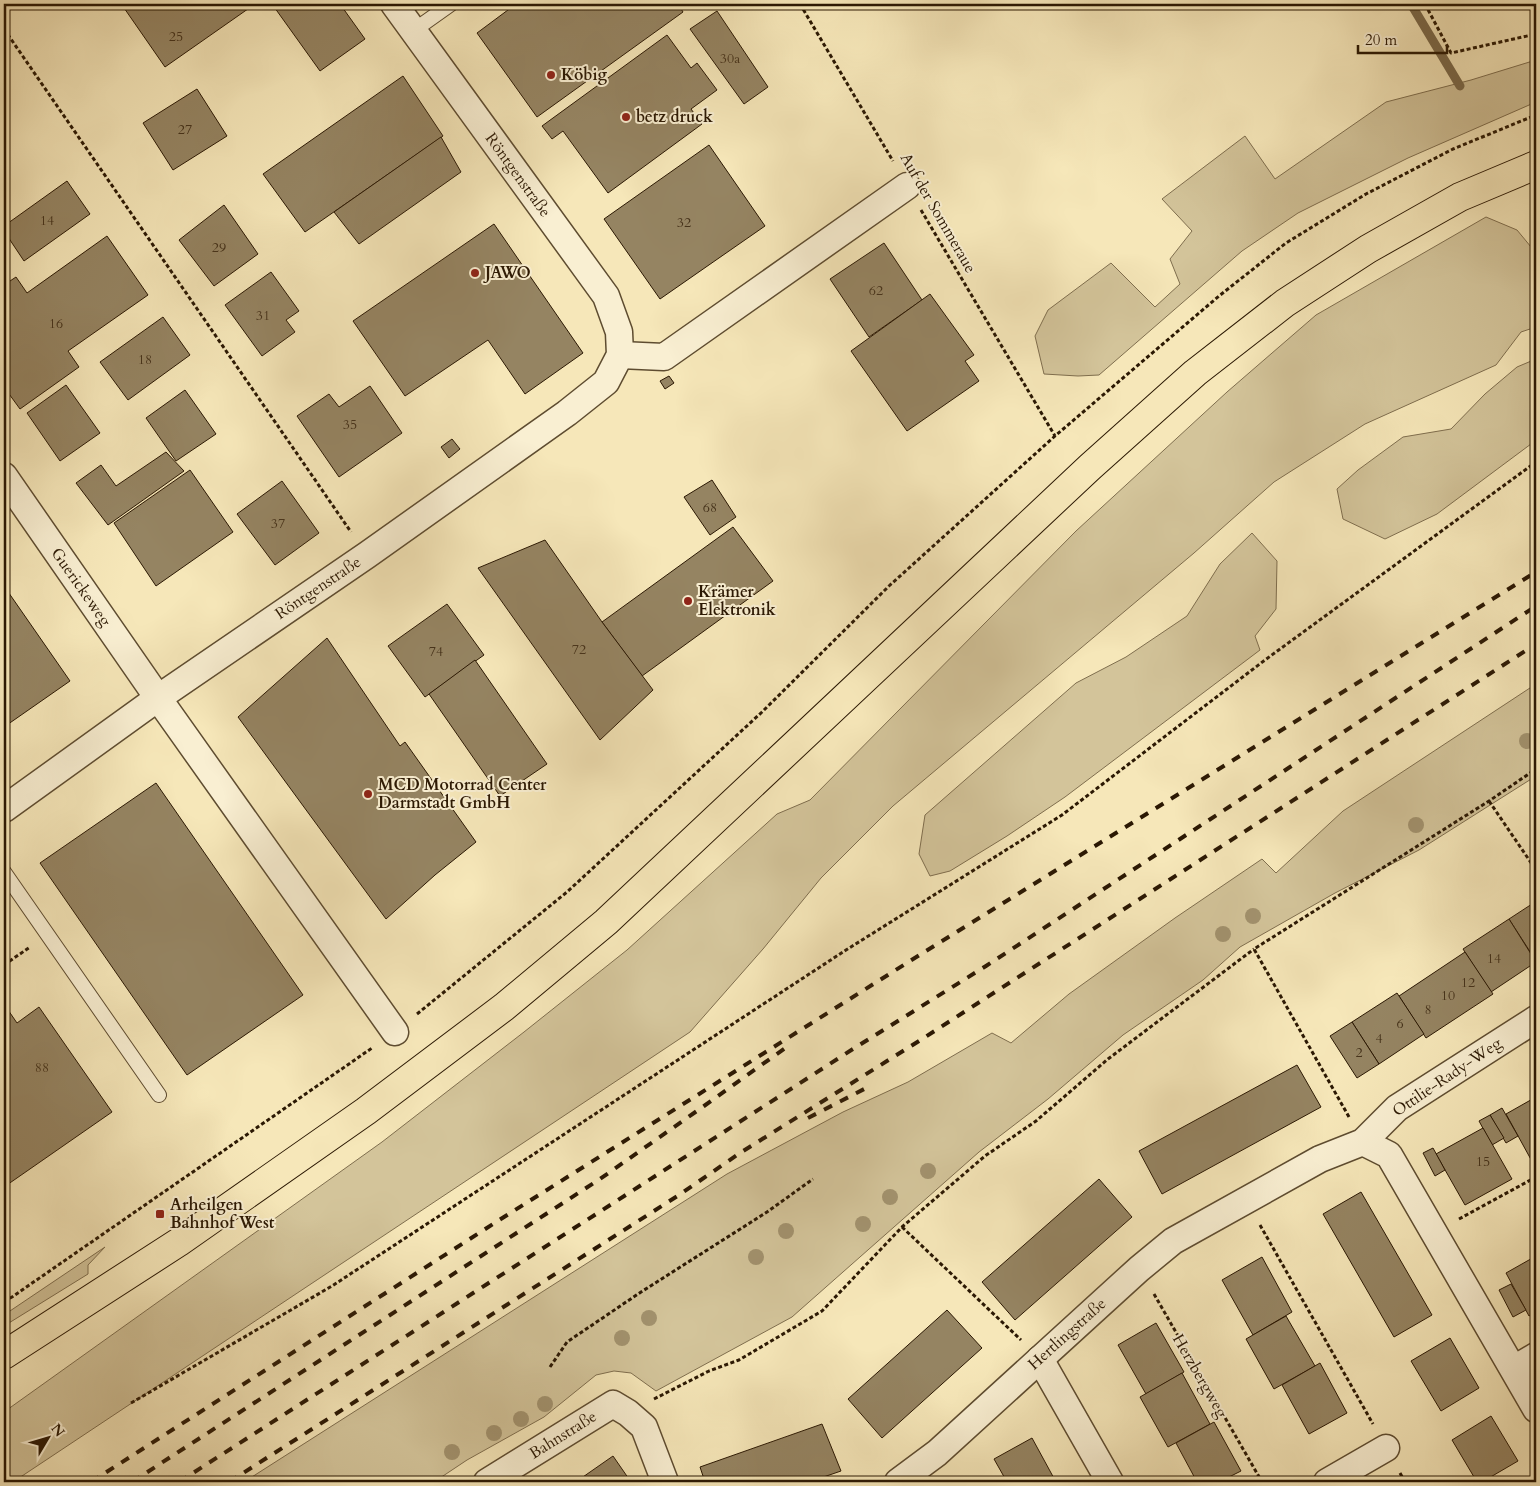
<svg xmlns="http://www.w3.org/2000/svg" width="1540" height="1486" viewBox="0 0 1540 1486" font-family="Cardo,serif">
  <rect width="100%" height="100%" fill="#f6e7b9"/>
  <filter id="stains"><feTurbulence type="fractalNoise" baseFrequency=".004" numOctaves="4"/><feColorMatrix values="0 0 0 0 .2 0 0 0 0 .09 0 0 0 0 .02 0 0 0 .5 -.17"/></filter>
  <radialGradient id="worn" r=".72"><stop offset=".6" stop-color="#630" stop-opacity="0"/><stop offset="1" stop-color="#630" stop-opacity=".3"/></radialGradient>
  <!-- green -->
  <g fill="#d3c49a" stroke="#7f6e4e">
    <path d="M1536,60V102L1408,158L1298,213L1242,251L1099,375L1078,376L1044,374L1035,336L1048,310L1111,263L1155,307L1180,284L1170,259L1192,231L1162,199L1245,136L1275,179L1386,102L1471,80Z"/>
    <path d="M1486,217L1517,230L1536,253V327L1521,332L1496,365L1365,424L1274,482L1194,553L893,806L821,878L763,949L690,1032L13,1482H4V1412L382,1142L524,1032L627,950L777,814L810,800L1076,531L1227,392L1316,315Z"/>
    <path d="M1536,359L1535,441L1437,514L1385,539L1343,519L1337,489L1358,470L1403,437L1451,429L1485,394L1517,367Z"/>
    <path d="M1252,533L1277,561L1276,609L1255,636L1260,650L1065,797L1007,836L950,871L930,876L919,854L925,815L1076,683L1126,657L1187,616L1220,564Z"/>
    <path d="M1536,684V776L1419,850L1335,893L1240,947L1203,980L1123,1035L1048,1099L979,1152L792,1317L656,1391L631,1373L614,1371L596,1375L544,1417L467,1460L434,1482H244L727,1174L843,1112L908,1082L992,1033L1011,1043L1069,994L1175,918L1262,859L1276,873L1343,811Z"/>
    <path d="M105,1247L88,1265V1274L4,1326V1315Z"/>
  </g>
  <g fill="none" stroke-linecap="round" stroke-linejoin="round">
    <!-- stream -->
    <path stroke="#7b6a4b" stroke-width="9" d="M1411,4L1460,86"/>
  </g>
  <!-- building -->
  <g fill="#958462" stroke="#2b1803">
    <path d="M124,4H255L165,67L122,5Z"/>
    <path d="M272,4H340L365,39L320,71Z"/>
    <path d="M516,4H678L683,12L537,117L477,33Z"/>
    <path d="M717,11L768,87L744,104L690,29Z"/>
    <path d="M667,35L691,68L697,63L717,90L691,109L702,124L608,193L563,131L552,139L542,126Z"/>
    <path d="M403,76L443,136L305,232L263,174Z"/>
    <path d="M197,89L227,136L173,170L143,123Z"/>
    <path d="M441,137L461,172L359,244L334,212Z"/>
    <path d="M709,145L765,226L660,299L604,219Z"/>
    <path d="M67,181L90,214L24,261L4,231V226Z"/>
    <path d="M224,205L258,254L214,286L179,240Z"/>
    <path d="M494,224L583,353L525,394L488,340L405,396L353,321Z"/>
    <path d="M107,236L148,295L68,351L79,367L20,409L4,387V285L16,277L27,293Z"/>
    <path d="M884,243L922,300L869,337L830,279Z"/>
    <path d="M271,272L299,311L286,320L295,332L262,356L225,305Z"/>
    <path d="M930,294L974,355L965,361L979,381L907,431L851,351Z"/>
    <path d="M163,317L190,355L128,400L100,362Z"/>
    <path d="M669,376L674,383L665,389L660,381Z"/>
    <path d="M66,385L100,433L60,461L27,413Z"/>
    <path d="M370,386L402,433L339,477L297,416L329,394L339,407Z"/>
    <path d="M185,390L216,434L176,461L146,418Z"/>
    <path d="M452,439L460,449L449,458L441,447Z"/>
    <path d="M166,452L184,471L108,525L76,483L101,465L116,486Z"/>
    <path d="M190,470L233,532L156,586L114,523Z"/>
    <path d="M712,480L736,517L710,535L684,497Z"/>
    <path d="M282,481L319,533L275,565L237,514Z"/>
    <path d="M733,527L773,581L642,676L602,622Z"/>
    <path d="M545,540L602,622L653,690L600,740L478,568Z"/>
    <path d="M4,586L70,681L4,727Z"/>
    <path d="M447,604L484,655L425,697L388,646Z"/>
    <path d="M327,638L400,746L405,742L476,842L435,875L386,919L238,717Z"/>
    <path d="M475,660L547,764L500,796L429,694Z"/>
    <path d="M156,783L303,995L187,1075L40,863Z"/>
    <path d="M1532,904L1536,911V961L1509,919Z"/>
    <path d="M1509,919L1536,962L1491,992L1463,949Z"/>
    <path d="M1465,952L1493,994L1426,1038L1399,996Z"/>
    <path d="M1397,993L1424,1034L1379,1064L1352,1022Z"/>
    <path d="M4,1004L17,1023L39,1007L112,1112L4,1187Z"/>
    <path d="M1352,1022L1379,1064L1357,1078L1330,1036Z"/>
    <path d="M1297,1065L1321,1107L1162,1194L1139,1151Z"/>
    <path d="M1536,1097V1164L1534,1165L1506,1114Z"/>
    <path d="M1502,1108L1518,1136L1506,1143L1490,1115Z"/>
    <path d="M1490,1115L1504,1138L1492,1145L1479,1121Z"/>
    <path d="M1483,1128L1512,1179L1465,1205L1436,1154Z"/>
    <path d="M1433,1148L1445,1170L1435,1176L1423,1153Z"/>
    <path d="M1099,1179L1132,1217L1015,1320L982,1282Z"/>
    <path d="M1361,1192L1432,1315L1394,1337L1323,1214Z"/>
    <path d="M1536,1256V1312L1529,1316L1506,1273Z"/>
    <path d="M1262,1257L1292,1312L1253,1335L1222,1280Z"/>
    <path d="M1511,1284L1526,1310L1513,1317L1499,1290Z"/>
    <path d="M947,1310L982,1348L882,1438L848,1399Z"/>
    <path d="M1286,1316L1315,1366L1274,1389L1246,1339Z"/>
    <path d="M1156,1323L1184,1372L1146,1394L1118,1345Z"/>
    <path d="M1450,1338L1479,1388L1441,1411L1411,1361Z"/>
    <path d="M1320,1363L1347,1413L1309,1434L1282,1385Z"/>
    <path d="M1182,1373L1210,1424L1168,1447L1140,1397Z"/>
    <path d="M1491,1416L1518,1461L1482,1482H1477L1452,1440Z"/>
    <path d="M1214,1422L1241,1471L1219,1482H1197L1176,1443Z"/>
    <path d="M822,1424L841,1471L809,1482H705L700,1467Z"/>
    <path d="M1032,1438L1056,1482H1007L994,1459Z"/>
    <path d="M613,1456L631,1482H583L580,1479Z"/>
  </g>
  <g fill="none" stroke-linecap="round" stroke-linejoin="round">
    <defs>
      <g id="service">
        <path d="M413,31L451,4"/>
        <path d="M4,872L159,1095"/>
      </g>
      <g id="minor">
        <path d="M620,355L664,357L907,186"/>
        <path d="M4,476L158,698L395,1032"/>
        <path d="M4,809L158,698L367,555L567,413L606,382L620,355L619,332L606,296L394,4"/>
        <path d="M1363,1142L1389,1155L1536,1409"/>
        <path d="M1040,1359L1110,1482"/>
        <path d="M1514,1369L1536,1356"/>
        <path d="M487,1482L613,1404L628,1413L644,1427L665,1482"/>
        <path d="M898,1482L937,1453L1139,1269L1173,1241L1320,1159L1363,1142L1397,1108L1536,1019"/>
        <path d="M1327,1482L1386,1448"/>
      </g>
      <path id="primary" d="M4,1355L179,1242L366,1111L504,1007L606,922L1090,467L1195,373L1285,303L1368,249L1460,197L1536,165"/>
    </defs>
    <!-- service casing -->
    <use href="#service" stroke="#5e4c30" stroke-width="16"/>
    <!-- minor casing -->
    <use href="#minor" stroke="#5e4c30" stroke-width="29"/>
    <!-- primary casing -->
    <use href="#primary" stroke="#2b1803" stroke-width="30"/>
    <!-- path -->
    <g stroke="#2b1803" stroke-width="3" stroke-dasharray="4 2.5" stroke-linecap="butt">
      <path d="M800,4L893,161"/>
      <path d="M1425,4L1451,53L1536,34"/>
      <path d="M4,29L351,532"/>
      <path d="M921,210L1055,436"/>
      <path d="M1489,801L1536,870"/>
      <path d="M4,965L30,947"/>
      <path d="M417,1014L567,892L762,712L889,586L1055,436L1219,296L1286,243L1366,194L1453,149L1536,115"/>
      <path d="M1349,1117L1254,949L1489,801L1536,769"/>
      <path d="M1459,1219L1536,1177"/>
      <path d="M1260,1225L1373,1424"/>
      <path d="M902,1227L1021,1340"/>
      <path d="M1154,1294L1262,1482"/>
      <path d="M4,1301L12,1297L372,1048"/>
      <path d="M550,1367L567,1342L641,1292L767,1212L813,1179"/>
      <path d="M654,1399L709,1371L739,1360L822,1311L902,1227L985,1156L1036,1121L1108,1059L1254,949"/>
      <path d="M131,1403L332,1286L846,950L1062,815L1265,660L1536,462"/>
      <path d="M1400,1473L1405,1482"/>
    </g>
    <!-- service -->
    <use href="#service" stroke="#f9efd2" stroke-width="14"/>
    <!-- minor -->
    <use href="#minor" stroke="#f9efd2" stroke-width="26"/>
    <!-- primary -->
    <use href="#primary" stroke="#f6e7b9" stroke-width="28"/>
    <!-- rail -->
    <g stroke="#2b1803" stroke-width="4" stroke-dasharray="9 9" stroke-linecap="butt">
      <path d="M808,1118L870,1086"/>
      <path d="M91,1482L504,1217L910,961L1536,572"/>
      <path d="M132,1482L600,1179L704,1106L788,1046"/>
      <path d="M179,1482L853,1049L986,966L1536,606"/>
      <path d="M229,1482L679,1195L740,1153L919,1041L1536,644"/>
    </g>
  </g>
  <!-- trees -->
  <g fill="#a2926e">
    <circle cx="1527" cy="741" r="8"/>
    <circle cx="1416" cy="825" r="8"/>
    <circle cx="1253" cy="916" r="8"/>
    <circle cx="1223" cy="934" r="8"/>
    <circle cx="928" cy="1171" r="8"/>
    <circle cx="890" cy="1197" r="8"/>
    <circle cx="863" cy="1224" r="8"/>
    <circle cx="786" cy="1231" r="8"/>
    <circle cx="756" cy="1257" r="8"/>
    <circle cx="649" cy="1318" r="8"/>
    <circle cx="622" cy="1338" r="8"/>
    <circle cx="545" cy="1404" r="8"/>
    <circle cx="521" cy="1419" r="8"/>
    <circle cx="494" cy="1433" r="8"/>
    <circle cx="452" cy="1452" r="8"/>
  </g>
  <!-- markers -->
  <g fill="#8f2418" stroke="#f9efd2" stroke-width="2">
    <circle cx="551" cy="75" r="5"/>
    <circle cx="626" cy="117" r="5"/>
    <circle cx="475" cy="273" r="5"/>
    <circle cx="688" cy="601" r="5"/>
    <circle cx="368" cy="794" r="5"/>
    <rect x="155" y="1209" width="10" height="10" rx="2.5"/>
  </g>
  <g text-anchor="middle" dominant-baseline="central" stroke-width="4" stroke-linejoin="round" paint-order="stroke">
    <!-- number labels -->
    <g font-size="14" fill="#46331b">
      <text x="176" y="36">25</text>
      <text x="730" y="58">30a</text>
      <text x="185" y="129">27</text>
      <text x="47" y="220">14</text>
      <text x="684" y="222">32</text>
      <text x="219" y="247">29</text>
      <text x="876" y="290">62</text>
      <text x="263" y="315">31</text>
      <text x="56" y="323">16</text>
      <text x="145" y="359">18</text>
      <text x="350" y="424">35</text>
      <text x="710" y="507">68</text>
      <text x="278" y="523">37</text>
      <text x="579" y="649">72</text>
      <text x="436" y="651">74</text>
      <text x="1494" y="958">14</text>
      <text x="1468" y="982">12</text>
      <text x="1448" y="995">10</text>
      <text x="1428" y="1009">8</text>
      <text x="1400" y="1023">6</text>
      <text x="1379" y="1038">4</text>
      <text x="1359" y="1052">2</text>
      <text x="42" y="1067">88</text>
      <text x="1483" y="1161">15</text>
    </g>
    <!-- poi labels -->
    <g font-size="16" font-weight="bold" fill="#2b1803" stroke="#f9efd2" text-anchor="start">
      <text x="561" y="75">Köbig</text>
      <text x="636" y="117">betz druck</text>
      <text x="485" y="273">JAWO</text>
      <text x="698" y="592">Krämer<tspan x="698" dy="18">Elektronik</tspan></text>
      <text x="378" y="785">MCD Motorrad Center<tspan x="378" dy="18">Darmstadt GmbH</tspan></text>
      <text x="170" y="1205">Arheilgen<tspan x="170" dy="18">Bahnhof West</tspan></text>
    </g>
    <!-- street labels -->
    <g font-size="16" fill="#2b1803" stroke="#f9efd2">
      <text transform="translate(518 175) rotate(54)">Röntgenstraße</text>
      <text transform="translate(938 213) rotate(60)">Auf der Sommeraue</text>
      <text transform="translate(81 587) rotate(55)">Guerickeweg</text>
      <text transform="translate(318 588) rotate(-34)">Röntgenstraße</text>
      <text transform="translate(1447 1077) rotate(-34)">Ottilie-Rady-Weg</text>
      <text transform="translate(1067 1334) rotate(-42)">Hertlingstraße</text>
      <text transform="translate(1200 1376) rotate(60)">Herzbergweg</text>
      <text transform="translate(563 1435) rotate(-32)">Bahnstraße</text>
    </g>
  </g>
  <!-- margin -->
  <rect width="1540" height="1486" fill="none" stroke="#f6e7b9" stroke-width="20"/>
  <rect x="5" y="5" width="1530" height="1476" fill="none" stroke="#2b1803" stroke-width="2.5"/>
  <rect x="10" y="10" width="1520" height="1466" fill="none" stroke="#2b1803"/>
  <!-- north arrow -->
  <g transform="translate(48 1438) rotate(52)" stroke="#f9efd2" stroke-width="4" paint-order="stroke">
  <path d="M0-4L9 19L0 12L-9 19Z" fill="#2b1803"/>
  <text y="-8" font-size="14" font-weight="bold" text-anchor="middle" fill="#2b1803">N</text>
  </g>
  <!-- scale -->
  <path d="M1358 45v8h89v-8" fill="none" stroke="#2b1803" stroke-width="2.5"/>
  <text x="1365" y="45" font-size="15" fill="#2b1803" stroke="#f9efd2" stroke-width="4" paint-order="stroke">20 m</text>
  <rect width="100%" height="100%" filter="url(#stains)"/>
  <rect width="100%" height="100%" fill="url(#worn)"/>
</svg>
